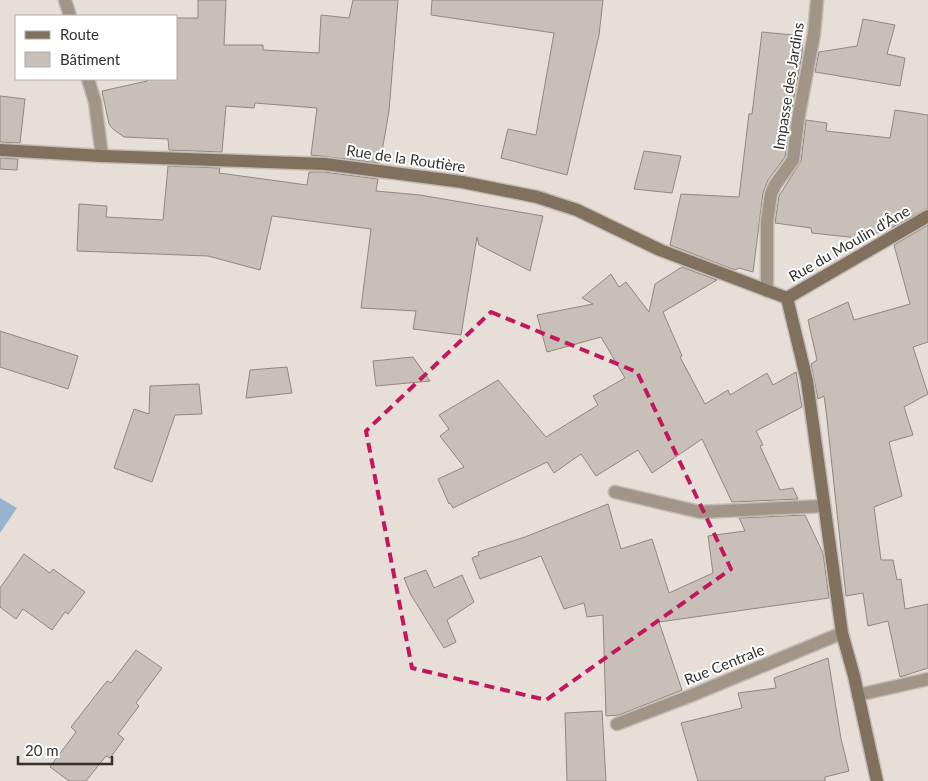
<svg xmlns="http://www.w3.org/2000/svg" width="928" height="781" viewBox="0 0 928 781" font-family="Lato,sans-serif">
  <rect width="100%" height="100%" fill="#e7ded7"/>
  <!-- water -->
  <path fill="#98b3d0" d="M0,498L17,508L0,533Z"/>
  <!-- building -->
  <g fill="#c8bfb8" stroke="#8f8780">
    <path d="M198,0H226L224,45H263V50L319,53L321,15L349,18L353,0H398L389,111L380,163L311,155L317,108L255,103L254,108L226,106L222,152L169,150L168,139L124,137L113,129L109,124L102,91L147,81V79H176V18H198Z"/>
    <path d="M432,0H603L599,35L567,175L501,158L508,129L536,135L554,33L431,15Z"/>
    <path d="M863,19L895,25L887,54L905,58L900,86L815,72L819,52L857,46Z"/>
    <path d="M762,32L803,36L802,54L790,119L785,157L768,180L763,193L753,272L739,268L735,270L670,245L681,194L739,197L749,114H752Z"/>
    <path d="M0,96L25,99L20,143L0,142Z"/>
    <path d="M895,110L928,115V208L889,229V226L867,239L812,233L811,228L775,223L779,196L801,161L806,120L827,123L826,131L890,138Z"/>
    <path d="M644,151L681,156L672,193L634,189Z"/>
    <path d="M0,158L18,159L17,170L0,169Z"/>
    <path d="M168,166L220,168L219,173L307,185L309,172H324L378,179L376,191L420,195L543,216L530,271L479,245L477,237L461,335L413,329L416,311L361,308L371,229L272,216L260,270L208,256L77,251L79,204L107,206L106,217L163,220Z"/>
    <path d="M928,225V342L913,347L928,394L904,407L913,435L889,442L902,496L874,507L881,560H893L897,580L901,579L905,609L928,604V668L900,677L888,621L868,626L863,593L846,596L826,410L824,396L818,399L811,364L817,360L808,320L848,302L854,320L910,304L894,245Z"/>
    <path d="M682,267L717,280L663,312L682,356L680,357L705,404L728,390L730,395L767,373L773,385L796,372L802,407L756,431L763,445L760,446L780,490L793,488L798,499L732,502L702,439L652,473L638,450L596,476L581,454L554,473L547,462L453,508L450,503L449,504L438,479L464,467L440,436L449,429L439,415L498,380L546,437L598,405L593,396L625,378L601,337L547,352L537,315L593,304L582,298L611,274L619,287L626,282L649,312L655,284Z"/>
    <path d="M0,331L78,356L68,389L0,367Z"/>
    <path d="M413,357L430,381L376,386L373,361Z"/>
    <path d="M287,367L292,393L246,398L250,370Z"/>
    <path d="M199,384L202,414L175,415L152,482L114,468L134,409L149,414L150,386Z"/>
    <path d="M608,504L621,549L652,539L669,593L713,573L708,536L745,531L739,518L805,515L823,553L829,598L659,622L682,690L619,715L606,716L603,615L587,617L584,603L564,609L541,556L480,579L472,558L479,555L478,552L525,537Z"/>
    <path d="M24,554L50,573L53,569L85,592L68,614L65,612L52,630L23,609L16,619L0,607V588Z"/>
    <path d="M426,570L434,588L462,575L474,602L447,620L456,642L444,648L411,595L404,578Z"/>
    <path d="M136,650L162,668L136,703L139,706L118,734L124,739L110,758L106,756L86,781H69L50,767L76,732L71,727L107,681L111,683Z"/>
    <path d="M828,658L841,739L849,771L825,777V781H698L681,723L742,708L738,693L776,688L774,678Z"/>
    <path d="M602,711L606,781H567L565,713Z"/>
  </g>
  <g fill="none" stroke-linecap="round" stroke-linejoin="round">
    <defs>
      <path id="lane" d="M767,291V222L771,194L775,185L793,160L798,120L814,34L817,0"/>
      <g id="street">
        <path d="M65,0L70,16"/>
        <path d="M88,79L95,102L102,156"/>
        <path d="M615,492L700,512L824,506"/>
        <path d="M858,695L928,679"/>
        <path d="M617,724L690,696L842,633"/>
      </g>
      <g id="secondary">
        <path d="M0,150L102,156L325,164L462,182L537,197L577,210L660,250L787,298"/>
        <path d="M787,298L807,381L842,633L854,676L877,781"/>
        <path d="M787,298L928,216"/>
      </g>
    </defs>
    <!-- lane casing -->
    <use href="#lane" stroke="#c3bbb5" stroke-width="15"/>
    <!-- street casing -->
    <use href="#street" stroke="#c3bbb5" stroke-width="15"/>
    <!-- secondary casing -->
    <use href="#secondary" stroke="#c3bbb5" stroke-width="15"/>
    <!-- lane -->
    <use href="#lane" stroke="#a19588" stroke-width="12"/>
    <!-- street -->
    <use href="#street" stroke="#a19588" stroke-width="12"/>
    <!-- secondary -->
    <use href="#secondary" stroke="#82705e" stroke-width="12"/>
  </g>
  <!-- marked area -->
  <path fill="none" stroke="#c2185b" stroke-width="4" stroke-dasharray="10 6" stroke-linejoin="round" d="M491,312L637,372L731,569L546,700L412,668L366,431Z"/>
  <g text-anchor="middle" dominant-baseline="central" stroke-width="4" stroke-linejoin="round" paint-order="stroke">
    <!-- street labels -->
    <g font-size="15" fill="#34302e" stroke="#fff">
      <text transform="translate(788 86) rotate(-81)">Impasse des Jardins</text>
      <text transform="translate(406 158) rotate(8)">Rue de la Routière</text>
      <text transform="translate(849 243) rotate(-30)">Rue du Moulin d'Âne</text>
      <text transform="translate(724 664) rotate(-22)">Rue Centrale</text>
    </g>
  </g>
  <!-- legend -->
  <rect x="15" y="15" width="162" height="65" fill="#ffffff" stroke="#aeacab"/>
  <rect x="25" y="31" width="25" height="8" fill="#82705e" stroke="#aeacab"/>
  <text x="60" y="40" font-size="15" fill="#34302e">Route</text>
  <rect x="25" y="52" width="25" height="15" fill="#c8bfb8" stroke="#aeacab"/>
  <text x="60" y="65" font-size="15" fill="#34302e">Bâtiment</text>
  <!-- scale -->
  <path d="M18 756v8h94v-8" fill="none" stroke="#34302e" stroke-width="2.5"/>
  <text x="25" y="756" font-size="15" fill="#34302e" stroke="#ffffff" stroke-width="4" paint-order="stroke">20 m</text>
</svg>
